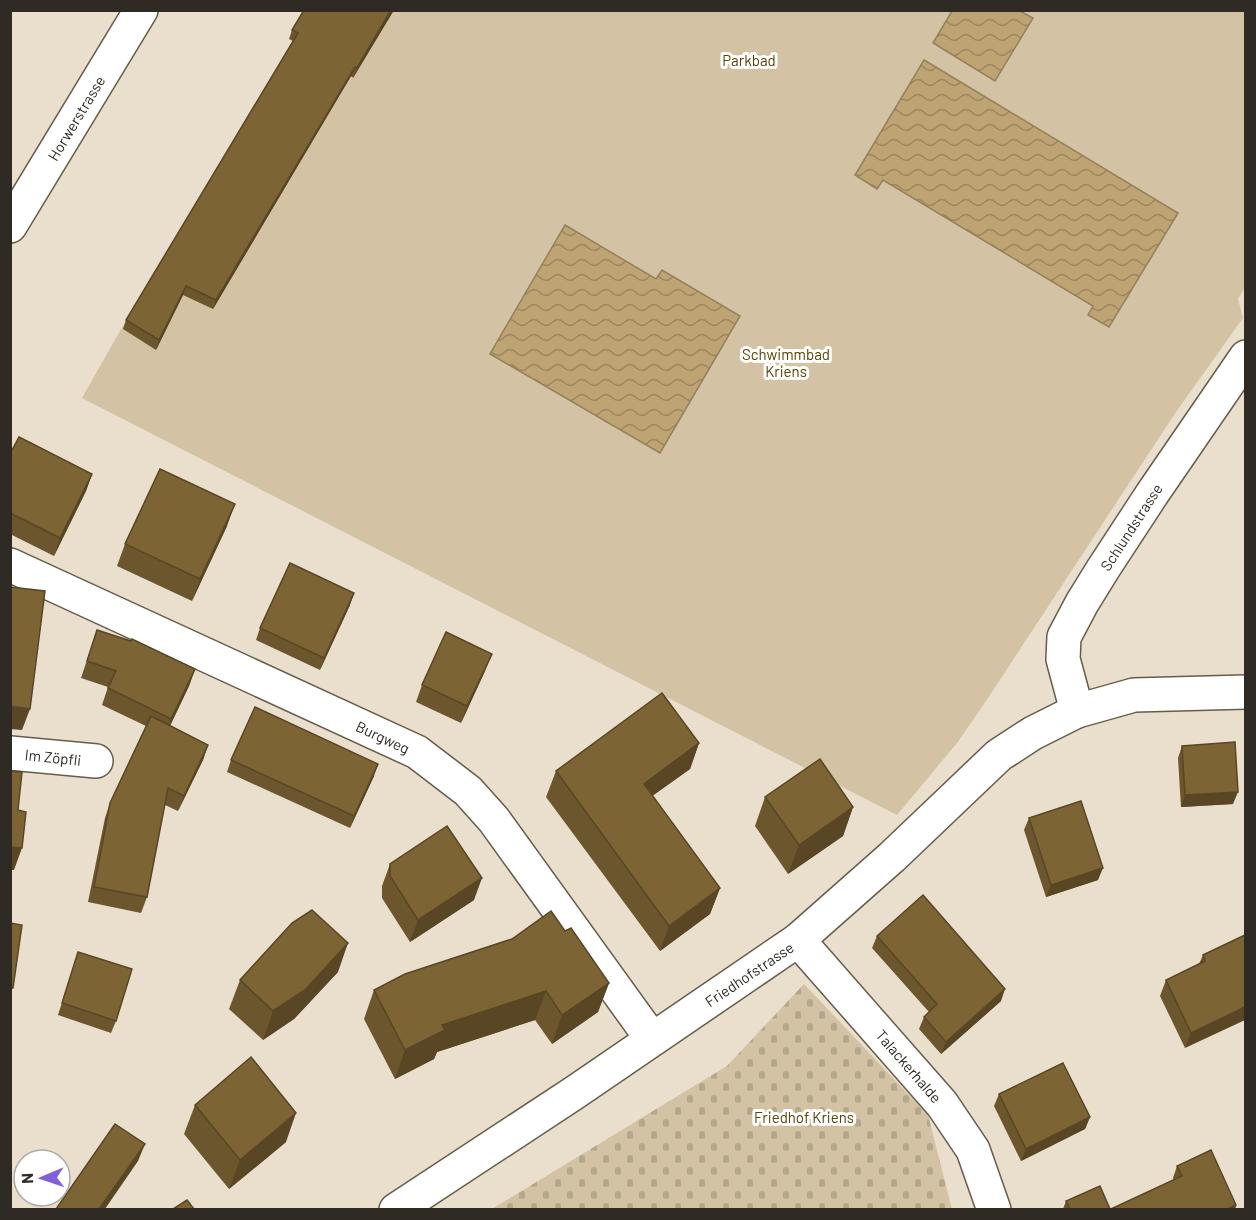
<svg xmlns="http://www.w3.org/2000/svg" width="1256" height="1220" viewBox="0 0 1256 1220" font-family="Barlow,sans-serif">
  <defs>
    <pattern id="cemetery-stones" width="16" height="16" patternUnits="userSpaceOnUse" patternTransform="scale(1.5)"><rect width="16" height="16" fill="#d3c2a3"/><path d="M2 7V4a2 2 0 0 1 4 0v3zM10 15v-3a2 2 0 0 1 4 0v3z" fill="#b5a78c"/></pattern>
    <pattern id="water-waves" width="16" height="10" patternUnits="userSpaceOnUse" patternTransform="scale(1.5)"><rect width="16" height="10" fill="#bfa473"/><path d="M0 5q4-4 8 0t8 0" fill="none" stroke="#9c865e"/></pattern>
  </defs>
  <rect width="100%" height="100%" fill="#e9dfcc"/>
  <!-- cemetery -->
  <path fill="url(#cemetery-stones)" d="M804,984L928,1115L952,1209H492L727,1066Z"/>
  <!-- park -->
  <path fill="#d3c2a3" d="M311,11H1245L1246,286L1238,299L1243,318L1176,412L986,701L957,743L897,815L82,398L150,278Z"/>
  <!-- water -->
  <g fill="url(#water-waves)" stroke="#94805b" stroke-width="1.5">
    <path d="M952,11H1020L1033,18L995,81L933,43Z"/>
    <path d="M924,60L1178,213L1109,327L1088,315L1093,306L883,180L877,189L855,175Z"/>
    <path d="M565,225L656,279L662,270L740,316L660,453L490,354Z"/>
  </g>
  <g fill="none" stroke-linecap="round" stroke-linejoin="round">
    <defs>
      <g id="minor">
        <path d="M10,226L141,10"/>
        <path d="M10,565L417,752L468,791L494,820L652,1039"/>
        <path d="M1077,711L1063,659L1064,637L1082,603L1103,569L1152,494L1246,357"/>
        <path d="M10,753L96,761"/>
        <path d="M798,940L942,1104L973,1150L994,1210"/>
        <path d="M396,1210L574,1093L798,940L892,857L999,755L1033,733L1077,711L1134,695L1246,692"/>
      </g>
    </defs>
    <!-- minor casing -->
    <use href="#minor" stroke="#655c4b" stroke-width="36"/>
    <!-- minor -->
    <use href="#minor" stroke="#fff" stroke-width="33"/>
  </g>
  <!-- wall -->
  <g fill="#6c562e">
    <path d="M304,10H394L353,78L351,76L213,309L183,295L156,350L123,329L126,320L293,41L289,39L292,30Z"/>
    <path d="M10,454L92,474L86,491L54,556L10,534Z"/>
    <path d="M227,526L192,601L117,566L125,544Z"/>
    <path d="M350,605L320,670L256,640L260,628Z"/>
    <path d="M97,630L195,669L189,686L170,726L208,745L203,760L178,811L165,805L147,897L141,913L88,902L105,818L110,803L146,726L102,705L108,687L81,678Z"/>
    <path d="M485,671L461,723L416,702L422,685Z"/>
    <path d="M699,743L690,769L652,796L720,888L710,914L660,951L546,797L556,771Z"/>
    <path d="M1182,746L1233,804L1181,807L1178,758Z"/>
    <path d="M231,760L374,776L350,828L227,772Z"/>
    <path d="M765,797L853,807L843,836L788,874L755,826Z"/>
    <path d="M1029,818L1098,880L1046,897L1024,830Z"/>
    <path d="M390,864L474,900L410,942L382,898V886Z"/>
    <path d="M565,931L609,983L598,1012L552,1044L535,1020L437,1052L434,1059L395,1079L364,1019L374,990Z"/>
    <path d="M1245,935L1185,1048L1160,996L1166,980L1199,964L1203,955Z"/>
    <path d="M877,936L1001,1001L941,1054L919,1029L924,1017L929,1012L872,948Z"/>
    <path d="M78,952L116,1021L111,1033L58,1015Z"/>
    <path d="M338,972L294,1019L263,1040L229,1009L240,980Z"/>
    <path d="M999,1094L1090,1117L1085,1129L1021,1161L994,1106Z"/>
    <path d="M195,1105L286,1142L229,1189L184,1134Z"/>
    <path d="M1177,1166L1236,1205L1235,1209H1111L1174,1180L1173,1178Z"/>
    <path d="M1066,1201L1110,1209H1063Z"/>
  </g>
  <!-- shaded-wall -->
  <g fill="#584625">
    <path d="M391,10H394L353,78L357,68Z"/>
    <path d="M355,67L351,76L213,309L216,300Z"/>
    <path d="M186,286L183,295L156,350L159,340Z"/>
    <path d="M92,474L86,491L54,556L60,538Z"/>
    <path d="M235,504L227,526L192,601L200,579Z"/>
    <path d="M354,593L350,605L320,670L324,658Z"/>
    <path d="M492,654L485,671L461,723L467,706Z"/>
    <path d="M195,669L189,686L165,736L171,719Z"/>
    <path d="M10,706L30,709L22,730L10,729Z"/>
    <path d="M699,743L690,769L634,809L644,784Z"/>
    <path d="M208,745L203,760L178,811L184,796Z"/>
    <path d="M378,764L374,776L350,828L354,816Z"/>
    <path d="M1238,792L1233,804L1181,807L1185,795Z"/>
    <path d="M853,807L843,836L788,874L799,845Z"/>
    <path d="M10,847L22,848L14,870H10Z"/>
    <path d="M1103,868L1098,880L1046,897L1051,885Z"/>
    <path d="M482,878L474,900L410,942L418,920Z"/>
    <path d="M720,888L710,914L660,951L669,926Z"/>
    <path d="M348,943L338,972L294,1019L263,1040L273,1011Z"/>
    <path d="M609,983L598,1012L552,1044L562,1015Z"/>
    <path d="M1005,989L1001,1001L941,1054L946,1042Z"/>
    <path d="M546,991L535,1020L437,1052L434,1059L395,1079L405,1050L442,1025Z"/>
    <path d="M1245,1007V1020L1185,1048L1191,1033Z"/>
    <path d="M296,1113L286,1142L229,1189L240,1160Z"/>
    <path d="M1090,1117L1085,1129L1021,1161L1026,1149Z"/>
    <path d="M145,1144L138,1161L105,1209H99Z"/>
    <path d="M1236,1205L1235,1209H1227Z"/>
  </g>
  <!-- building -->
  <g fill="#7d6435" stroke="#584625" stroke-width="1.5">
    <path d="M304,10H391L357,68L355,67L216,300L186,286L159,340L126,320L298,33L292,30Z"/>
    <path d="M19,437L92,474L60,538L10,513V454Z"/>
    <path d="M160,469L235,504L200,579L125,544Z"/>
    <path d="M290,563L354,593L324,658L260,628Z"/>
    <path d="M10,587L45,591L30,709L10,706Z"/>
    <path d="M97,630L131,641L132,639L195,669L171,719L108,688L116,671L87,661Z"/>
    <path d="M446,632L492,654L467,706L422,685Z"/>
    <path d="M662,693L699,743L644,784L720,888L669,926L556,771Z"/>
    <path d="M255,707L378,764L354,816L231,760Z"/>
    <path d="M151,716L208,745L184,796L168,788L147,897L94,887L110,803Z"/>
    <path d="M1235,742L1238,792L1185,795L1182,746Z"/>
    <path d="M820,759L853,807L799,845L765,797Z"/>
    <path d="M10,771L22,772L18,810L26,812L22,848L10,847Z"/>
    <path d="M1081,801L1103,868L1051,885L1029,818Z"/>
    <path d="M447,826L482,878L418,920L390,876V864Z"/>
    <path d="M923,895L1005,989L946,1042L924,1017L937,1004L877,936Z"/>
    <path d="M312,910L348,943L305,990L273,1011L240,980L292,923Z"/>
    <path d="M551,911L565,931L571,928L609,983L562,1015L546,991L442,1025L445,1030L405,1050L374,990L405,974L512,939Z"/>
    <path d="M10,923L22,925L13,988H10Z"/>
    <path d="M1245,935V1007L1191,1033L1166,980L1205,961L1203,955Z"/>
    <path d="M78,952L132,969L116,1021L62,1003Z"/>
    <path d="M251,1057L296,1113L240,1160L195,1105Z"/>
    <path d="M1063,1063L1090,1117L1026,1149L999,1094Z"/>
    <path d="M115,1124L145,1144L99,1209H56Z"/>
    <path d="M1211,1150L1236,1205L1227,1209H1111L1182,1176L1177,1166Z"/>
    <path d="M1100,1186L1110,1209H1070L1066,1201Z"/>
    <path d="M187,1200L194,1209H173Z"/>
  </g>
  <g text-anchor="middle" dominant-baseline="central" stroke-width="6" stroke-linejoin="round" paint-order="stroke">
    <!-- park labels -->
    <g font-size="15" fill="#5c4100" stroke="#fff">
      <text x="749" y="60">Parkbad</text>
      <text x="786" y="354">Schwimmbad<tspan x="786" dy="17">Kriens</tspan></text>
      <text x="804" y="1117">Friedhof Kriens</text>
    </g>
    <!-- street labels -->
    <g font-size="15" fill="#2f2b24" stroke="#fff">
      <text transform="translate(76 118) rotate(-59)">Horwerstrasse</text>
      <text transform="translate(1131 527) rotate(-57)">Schlundstrasse</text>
      <text transform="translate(383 737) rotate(25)">Burgweg</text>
      <text transform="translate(53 757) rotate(6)">Im Zöpfli</text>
      <text transform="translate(749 974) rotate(-34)">Friedhofstrasse</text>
      <text transform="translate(909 1066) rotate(49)">Talackerhalde</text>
    </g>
  </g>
  <!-- border -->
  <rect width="1256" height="1220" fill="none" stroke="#2f2b24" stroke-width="24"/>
  <!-- north arrow -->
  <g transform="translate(42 1178) rotate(268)"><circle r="28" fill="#ffffff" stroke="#acaaa7" stroke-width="1.5"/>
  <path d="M0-4.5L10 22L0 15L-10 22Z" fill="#8160db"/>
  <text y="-9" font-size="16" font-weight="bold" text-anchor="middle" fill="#2f2b24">N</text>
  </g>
</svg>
